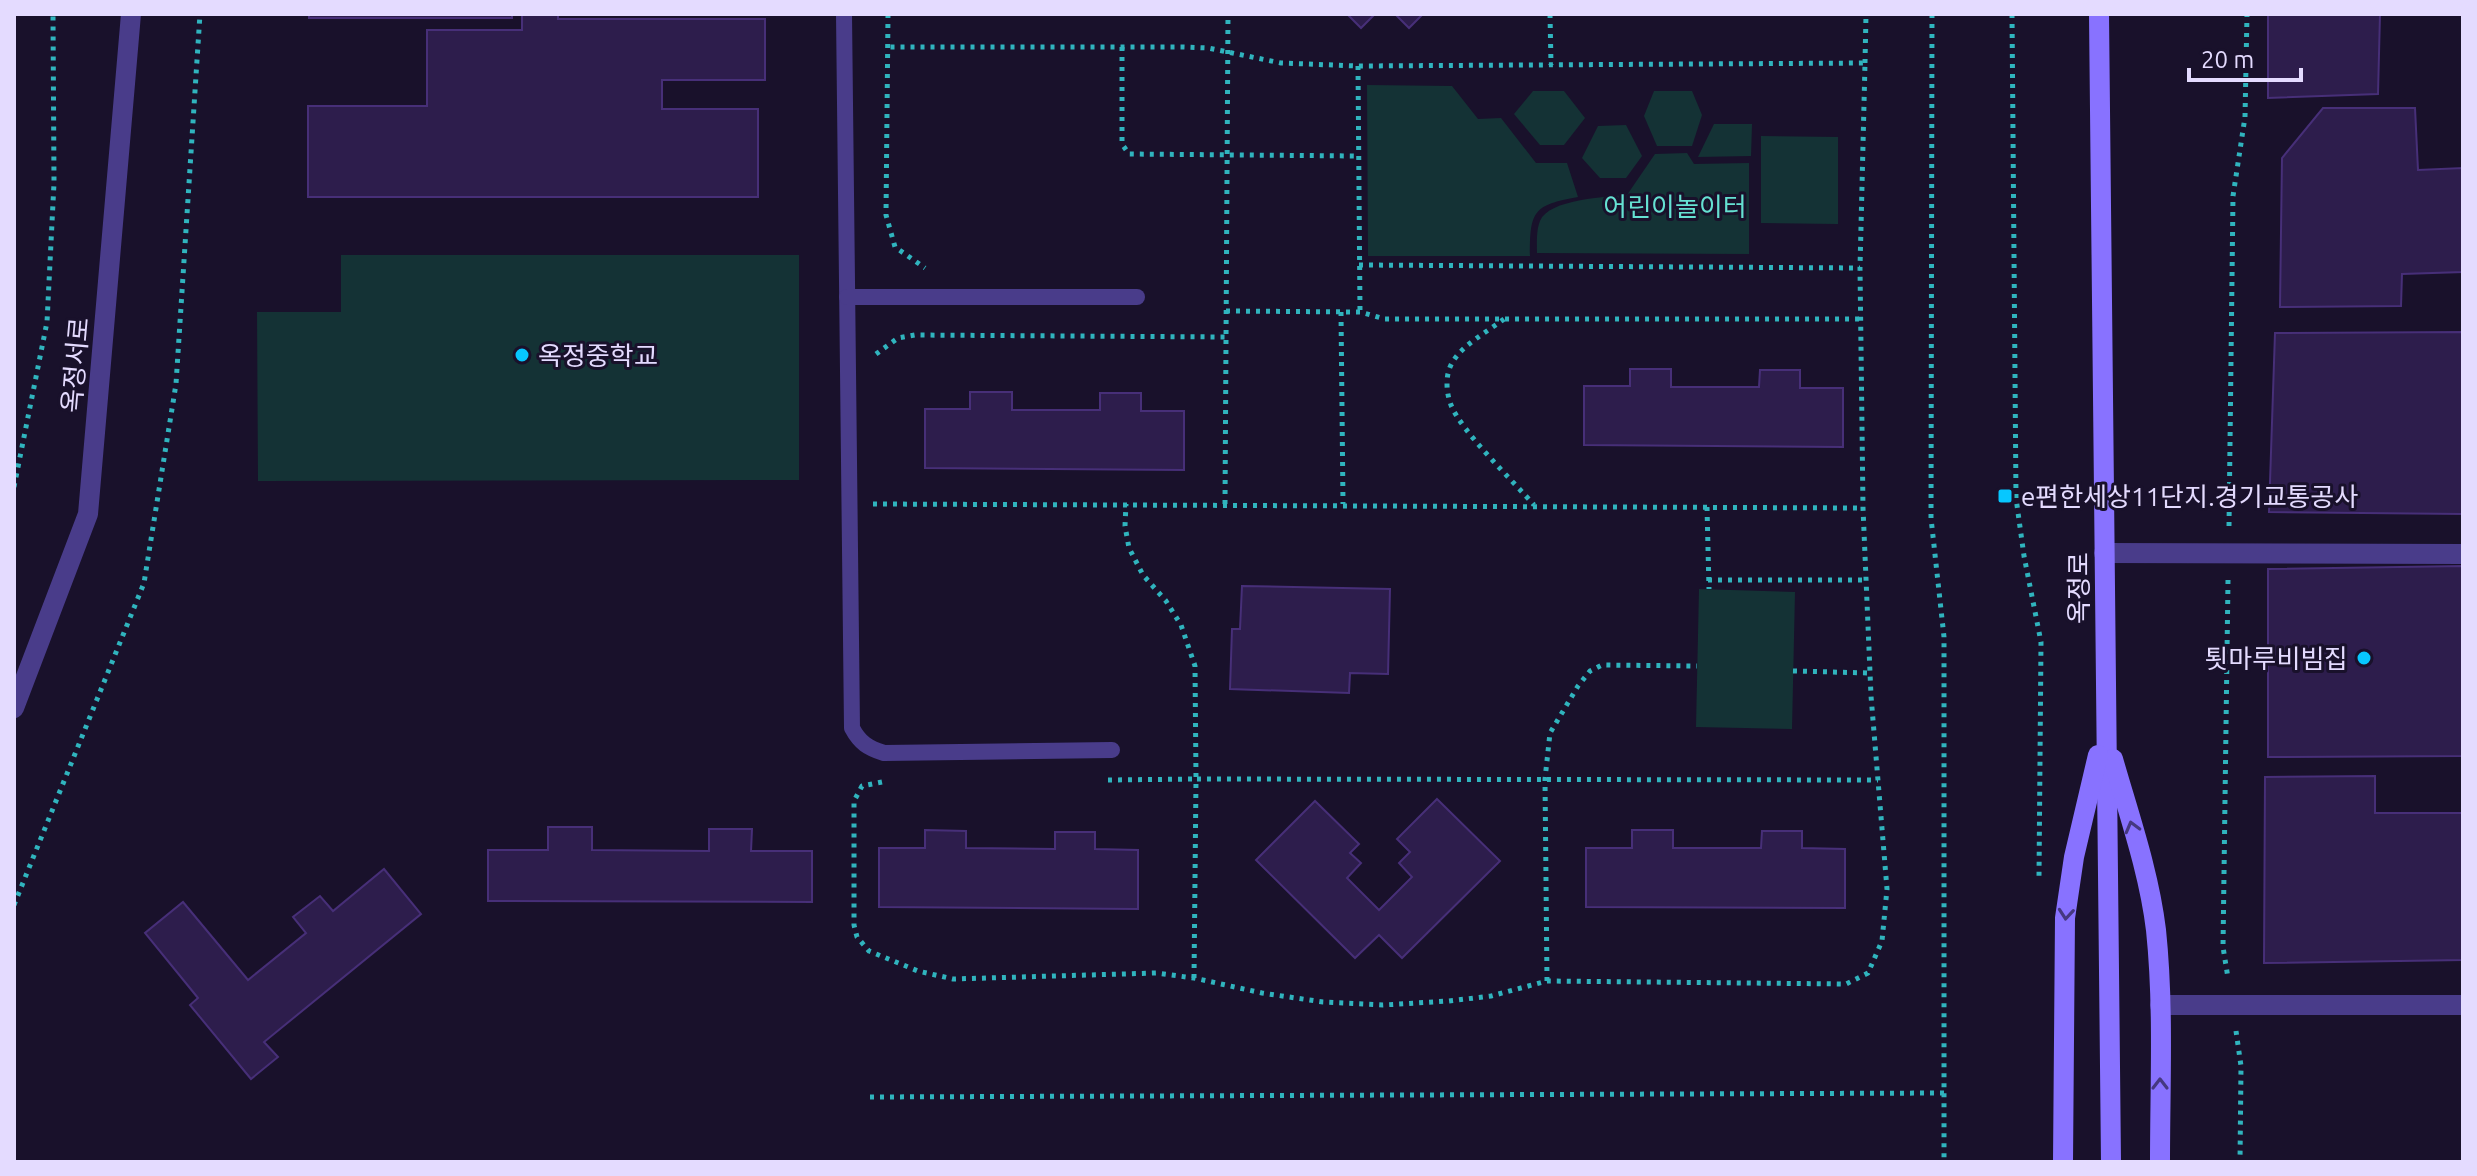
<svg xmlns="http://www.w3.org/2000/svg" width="2477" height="1176" viewBox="0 0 2477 1176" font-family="Ubuntu,'Noto Sans KR',sans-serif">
  <rect width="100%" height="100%" fill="#19112b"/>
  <!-- green -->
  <g fill="#143235">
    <path d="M1367,85L1452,86L1478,119L1501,118L1536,163H1567L1578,197C1533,205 1530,211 1530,256H1368Z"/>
    <path d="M1533,91H1564L1585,118L1564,145H1540L1514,114Z"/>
    <path d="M1654,91H1692L1702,115L1692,146H1657L1644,116Z"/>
    <path d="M1714,124H1752L1751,156L1698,157Z"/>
    <path d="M1626,125L1642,156L1626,178H1600L1582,158L1598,126Z"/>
    <path d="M1761,136L1838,137V224L1761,223Z"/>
    <path d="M1687,153L1694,164L1749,163V254L1537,253C1537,243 1536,231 1540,221C1549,199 1606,197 1627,195L1655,154Z"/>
    <path d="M341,255H799V480L258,481L257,312H341Z"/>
    <path d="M1699,589L1795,592L1792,729L1696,727Z"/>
  </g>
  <!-- building -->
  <g fill="#2d1d4c" stroke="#472f78" stroke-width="2">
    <rect x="309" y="14" width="203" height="4"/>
    <path d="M522,14H558V19H765V80H662V109H758V197H308V106H427V30H522Z"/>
    <path d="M1347,14H1375L1361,28Z"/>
    <path d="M1395,14H1423L1409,28Z"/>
    <path d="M2268,14H2380L2378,94L2268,98Z"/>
    <path d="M2323,108H2415L2418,170L2463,168V272L2402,274L2401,306L2280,307L2282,158Z"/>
    <path d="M2463,332V514L2269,512L2275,333Z"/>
    <path d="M1630,369H1671V387H1759L1760,370H1800V388H1843V447L1584,445V386H1630Z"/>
    <path d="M970,392H1012V410H1100V393H1141V411H1184V470L925,468V409H970Z"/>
    <path d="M2463,566V756L2268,757V569Z"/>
    <path d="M1242,586L1390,589L1388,674L1350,673L1349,693L1230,689L1232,629H1240Z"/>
    <path d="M2375,776V813H2463V960L2264,963L2265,777Z"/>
    <path d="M1437,799L1500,861L1402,958L1379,935L1355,958L1256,860L1315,801L1359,844L1350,853L1361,863L1347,878L1379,910L1412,877L1399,863L1410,852L1397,839Z"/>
    <path d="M548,827H592V850L709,851V829H752L751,851H812V902L488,901V850H548Z"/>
    <path d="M925,830L966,831V848L1055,849V832H1095V849L1138,850V909L879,907V848H925Z"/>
    <path d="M1632,830H1673V848H1761L1762,831H1802V848L1845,849V908L1586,907V848H1632Z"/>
    <path d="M384,869L421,914L264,1042L278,1057L251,1079L190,1005L198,998L145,933L183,902L248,980L306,933L293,917L320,896L333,911Z"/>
  </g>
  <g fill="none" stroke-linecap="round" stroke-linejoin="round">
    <!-- path -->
    <g stroke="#30b4be" stroke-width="5" stroke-dasharray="4 6" stroke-linecap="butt">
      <path d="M888,14L886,215L895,247L925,268"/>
      <path d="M1550,14L1551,65"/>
      <path d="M1932,14L1931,518L1944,637V1162"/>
      <path d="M2012,14L2016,498L2024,556L2041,642L2039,877"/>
      <path d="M1122,47V144L1129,154L1358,156"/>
      <path d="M1865,63L1866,14"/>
      <path d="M1358,66L1360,312"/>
      <path d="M1359,265L1860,268"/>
      <path d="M1226,311L1360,312L1385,319H1861"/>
      <path d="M1341,312L1343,504"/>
      <path d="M1504,319C1487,332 1462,345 1452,363C1445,375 1446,392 1451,405C1461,431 1513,481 1534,505"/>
      <path d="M876,354L898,338L915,335L1226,337"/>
      <path d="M14,487L47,322L54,183L53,14"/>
      <path d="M873,504L1863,508"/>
      <path d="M1225,504L1228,14"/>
      <path d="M1707,507L1709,589"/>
      <path d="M2229,526L2233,196L2245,117L2247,14"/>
      <path d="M1708,580H1866"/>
      <path d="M2228,580L2223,947L2228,978"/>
      <path d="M1793,671L1871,673"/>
      <path d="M1108,780L1196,779L1195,666L1181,625L1166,601L1143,575L1129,548L1125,526L1126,504"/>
      <path d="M882,782L862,786L854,801V925L857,937L869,951L918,971L953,979L1156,973L1194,978L1262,993L1323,1002L1383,1005L1449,1001L1491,996L1547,981L1846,984L1868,973L1882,941L1887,889L1871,696L1863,508L1860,268L1865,63L1358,66L1281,63L1208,48L1184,47H888"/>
      <path d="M14,905L144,583L176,384L200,14"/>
      <path d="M1194,978L1196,779L1878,780"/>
      <path d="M1547,981L1545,779L1550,733L1578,686L1590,671L1602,665L1697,666"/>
      <path d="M2236,1031L2241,1066L2240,1162"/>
      <path d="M870,1097L1944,1093"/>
    </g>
    <!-- service -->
    <g stroke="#493c8a" stroke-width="16">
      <path d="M844,14L852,728C860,743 868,748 884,753L1112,750"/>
      <path d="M847,297H1137"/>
    </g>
    <!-- pedestrian -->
    <path stroke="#493c8a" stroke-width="20" d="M2104,553L2463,554"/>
    <!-- minor -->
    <path stroke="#493c8a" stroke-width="20" d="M2160,1005H2463"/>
    <!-- tertiary -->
    <path stroke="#493c8a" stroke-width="20" d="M14,708L88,514L131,14"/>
    <!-- secondary -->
    <g stroke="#8872ff" stroke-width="20">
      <path d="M2099,14L2111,1162"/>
      <path d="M2113,759C2129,815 2149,872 2156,930C2164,1007 2160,1085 2160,1162"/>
      <path d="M2063,1162L2065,918L2074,857L2098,755"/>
    </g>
  </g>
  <!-- one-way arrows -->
  <defs><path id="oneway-chevron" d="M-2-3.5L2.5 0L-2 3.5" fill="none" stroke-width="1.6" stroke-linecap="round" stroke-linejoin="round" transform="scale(2)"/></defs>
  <g stroke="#453880">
    <use href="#oneway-chevron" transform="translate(2132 827) rotate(-105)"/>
    <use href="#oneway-chevron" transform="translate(2066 914) rotate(95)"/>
    <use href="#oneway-chevron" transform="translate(2160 1084) rotate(-90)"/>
  </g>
  <!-- markers -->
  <g fill="#07c7ff" stroke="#19112b" stroke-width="3">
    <circle cx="522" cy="355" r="8"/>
    <rect x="1997" y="488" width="16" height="16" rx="4"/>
    <circle cx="2364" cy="658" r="8"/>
  </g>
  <g text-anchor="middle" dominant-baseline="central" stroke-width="6" stroke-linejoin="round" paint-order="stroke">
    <!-- park labels -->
    <g font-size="26" fill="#65e1d2" stroke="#19112b">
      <text x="1675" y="206">어린이놀이터</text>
    </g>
    <!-- poi labels -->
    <g font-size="26" fill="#e4dbff" stroke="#19112b" text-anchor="start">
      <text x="538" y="355">옥정중학교</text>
      <text x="2021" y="496">e편한세상11단지.경기교통공사</text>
      <text x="2348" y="658" text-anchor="end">툇마루비빔집</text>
    </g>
    <!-- street labels -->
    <g font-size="26" fill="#e4dbff" stroke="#19112b">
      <text transform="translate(75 365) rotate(-85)">옥정서로</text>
      <text transform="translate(2078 588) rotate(-90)">옥정로</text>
    </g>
  </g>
  <!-- border -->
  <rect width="2477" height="1176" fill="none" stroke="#e4dbff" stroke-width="32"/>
  <!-- scale -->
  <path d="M2189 68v12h112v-12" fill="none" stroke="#e4dbff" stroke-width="4"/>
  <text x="2201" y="68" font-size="24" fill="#e4dbff" stroke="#19112b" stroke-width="6" paint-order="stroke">20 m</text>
</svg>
